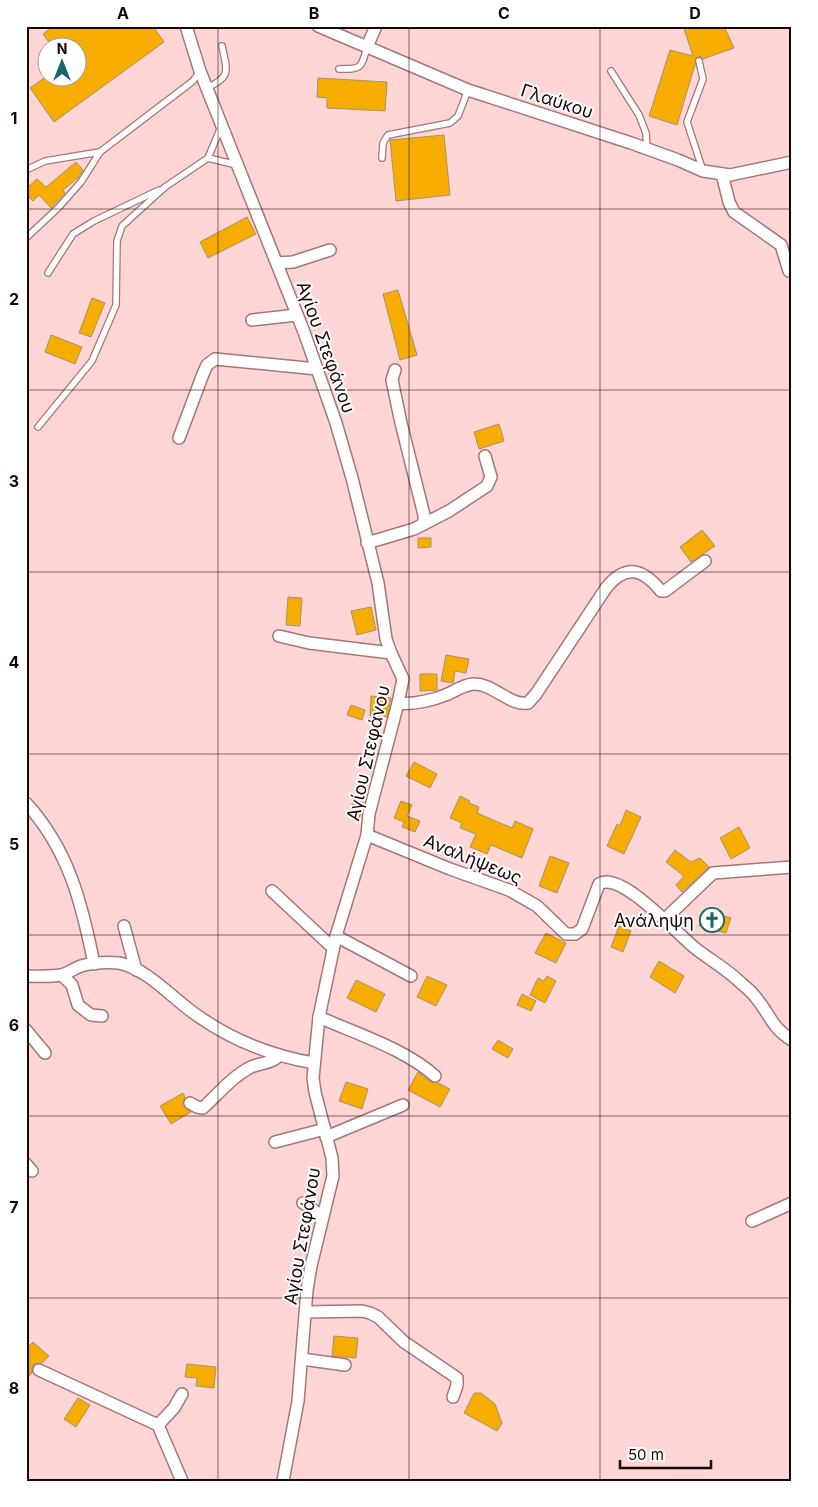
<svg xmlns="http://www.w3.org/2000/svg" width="818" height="1507" viewBox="0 0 818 1507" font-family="Inter,sans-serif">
  <rect width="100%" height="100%" fill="#ffd5d5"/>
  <!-- building -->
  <g fill="#f7ad00" stroke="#aa916c">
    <path d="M54,26H153L164,42L54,122L30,88L44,78H78V48H53L43,34Z"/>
    <path d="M683,26H724L734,48L703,59L700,56L696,58L695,65L677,125L649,116L670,50L693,56Z"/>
    <path d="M318,78L387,82L385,111L327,108V98L317,97Z"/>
    <path d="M444,135L450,195L396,201L390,140Z"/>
    <path d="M76,162L83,170L78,178L63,190L65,193L51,208L39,195L33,201L26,195V189L37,179L46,187Z"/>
    <path d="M247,217L256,234L208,258L200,242Z"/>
    <path d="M398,290L417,355L400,360L383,294Z"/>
    <path d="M92,298L105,303L91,337L79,333Z"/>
    <path d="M51,335L82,347L75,364L45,352Z"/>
    <path d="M499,424L504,441L479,449L474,432Z"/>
    <path d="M702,530L715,546L691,562L680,547Z"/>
    <path d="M418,538H431V547L418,548Z"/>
    <path d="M288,597L302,598L300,626L286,625Z"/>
    <path d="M371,607L376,630L357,635L351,611Z"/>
    <path d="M446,655L469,659L466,673L455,671L453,683L441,681Z"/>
    <path d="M420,674H437V690L420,691Z"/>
    <path d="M371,696L391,698L387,717L370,716Z"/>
    <path d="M351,705L365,710L362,720L347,715Z"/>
    <path d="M414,762L437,774L430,788L406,776Z"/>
    <path d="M460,796L470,801L469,803L479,807L477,813L512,828L515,821L533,829L522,858L491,845L487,854L470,847L476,834L460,828L462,823L450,818Z"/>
    <path d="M354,799L364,803L359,819L348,815Z"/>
    <path d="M401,801L412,805L407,816L420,821L415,832L402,827L404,822L394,818Z"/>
    <path d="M626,810L641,817L624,854L607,846L617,824L620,826Z"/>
    <path d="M739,827L750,848L731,859L720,838Z"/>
    <path d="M675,850L691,862L700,858L709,867L682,892L676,885L684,876L666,862Z"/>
    <path d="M550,856L569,863L557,893L539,886Z"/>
    <path d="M704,910L731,918L726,933L699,926Z"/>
    <path d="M619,926L631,931L623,952L611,947Z"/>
    <path d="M546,933L566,943L556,963L535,953Z"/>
    <path d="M659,961L684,976L675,993L650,977Z"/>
    <path d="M427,976L447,985L436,1006L417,997Z"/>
    <path d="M547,976L556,981L545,1003L530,995L538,978L544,981Z"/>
    <path d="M356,980L385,994L376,1012L347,998Z"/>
    <path d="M522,994L536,1001L531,1011L517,1005Z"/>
    <path d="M498,1040L513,1049L508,1058L492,1049Z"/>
    <path d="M418,1072L431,1082L438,1083L450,1089L440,1107L408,1090Z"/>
    <path d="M346,1082L368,1089L362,1109L339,1101Z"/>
    <path d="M183,1093L185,1097L183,1103V1106L191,1112L171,1124L160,1106Z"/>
    <path d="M334,1336L358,1338L356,1358L332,1356Z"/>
    <path d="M33,1342L49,1356L42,1363L34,1364L32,1367V1373L26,1379V1349Z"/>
    <path d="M187,1364L216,1367L214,1388L196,1386L197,1378L185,1377Z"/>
    <path d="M474,1393H481L495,1404L502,1423L497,1431L464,1413Z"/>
    <path d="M78,1398L90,1405L76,1427L64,1419Z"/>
  </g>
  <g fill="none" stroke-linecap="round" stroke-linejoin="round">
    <defs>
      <g id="lane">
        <path d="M699,61L703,79L687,122L703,171"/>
        <path d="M339,69C362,69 361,69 367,47"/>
        <path d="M611,71L639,115L646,133L647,149"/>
        <path d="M207,88C232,76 227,71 222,46"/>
        <path d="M208,158L221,127"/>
        <path d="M382,158L383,143L388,135L450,123L458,116L468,90"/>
        <path d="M26,170L45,161L100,152"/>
        <path d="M26,238L58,208L81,182L100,152L193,81L200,71"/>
        <path d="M48,273L73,234L94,221L159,190"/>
        <path d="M38,427L92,361L116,305L117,241L122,226L165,187L208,158L237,165"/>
      </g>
      <g id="street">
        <path d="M186,26L200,71L304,332L336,423L352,478L378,583L386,639L391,653L403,679L398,703L369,814L367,835L336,936L319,1017L313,1078L315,1092L332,1158L333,1176L311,1266L307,1290L298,1401L283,1481"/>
        <path d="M318,26L468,90L631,143L678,160L703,171L730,175L792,162"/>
        <path d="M367,47L376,26"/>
        <path d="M722,174L729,202L734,212L781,245L789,271"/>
        <path d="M277,263L293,262L330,250"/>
        <path d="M252,320L297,315"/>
        <path d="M395,370L392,380L401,423L424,515V522"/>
        <path d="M179,438L203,374L207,365L215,359L317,369"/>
        <path d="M367,543L414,529L449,511L487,486L491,477L485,456"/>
        <path d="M279,636L309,643L391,653"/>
        <path d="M398,703C413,705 434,700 448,694C456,690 464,685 473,684C493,683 509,706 528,703L536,694L606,588C626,563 643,569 661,591H665L705,561"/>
        <path d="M26,803C69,850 82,904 94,964"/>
        <path d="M367,835L450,869L509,890L537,906L566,934H575L582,929L599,884C621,870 678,935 695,948C710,960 727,969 741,983C747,988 753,993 757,999C771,1016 771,1027 792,1040"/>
        <path d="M272,891L333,948"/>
        <path d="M665,919L713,873L792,867"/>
        <path d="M124,926L136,970"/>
        <path d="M336,936L411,976"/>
        <path d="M62,975L72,985L78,1005L91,1015L102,1016"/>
        <path d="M26,976C38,976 49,977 61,975C68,974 74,968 81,966C92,963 108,962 119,963C147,968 175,1001 198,1016C232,1040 273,1056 314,1063"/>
        <path d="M319,1017C357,1034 405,1049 435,1076"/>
        <path d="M26,1030L45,1053"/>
        <path d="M190,1103L197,1107L203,1108C218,1094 233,1076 251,1067C260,1063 274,1063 279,1055"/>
        <path d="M326,1137L403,1105"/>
        <path d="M275,1142L325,1129"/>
        <path d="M26,1164L32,1171"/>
        <path d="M303,1203L318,1213L323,1215"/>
        <path d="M752,1221L792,1203"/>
        <path d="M306,1312L362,1311L370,1313L378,1317L404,1342L457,1378V1385L453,1397"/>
        <path d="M302,1359L345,1365"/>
        <path d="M39,1370L158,1425L182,1481"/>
        <path d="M158,1425L174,1408L182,1394"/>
      </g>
    </defs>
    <!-- lane casing -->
    <use href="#lane" stroke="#a57677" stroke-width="8"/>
    <!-- street casing -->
    <use href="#street" stroke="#a57677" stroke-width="14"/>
    <!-- lane -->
    <use href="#lane" stroke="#fff" stroke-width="5.5"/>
    <!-- street -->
    <use href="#street" stroke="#fff" stroke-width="11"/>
  </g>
  <!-- grid -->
  <path fill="none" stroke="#170707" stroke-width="1" stroke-opacity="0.55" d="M218,26V1481M409,26V1481M600,26V1481M26,209H792M26,390H792M26,572H792M26,754H792M26,935H792M26,1116H792M26,1298H792"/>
  <!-- icons -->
  <defs>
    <symbol id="church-ring" viewBox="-11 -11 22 22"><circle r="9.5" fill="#fff" stroke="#19676a" stroke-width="1.5"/><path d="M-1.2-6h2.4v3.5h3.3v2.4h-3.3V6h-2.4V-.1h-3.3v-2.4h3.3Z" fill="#19676a"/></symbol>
  </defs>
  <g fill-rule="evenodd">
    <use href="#church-ring" x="698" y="906" width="28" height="28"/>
  </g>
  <g text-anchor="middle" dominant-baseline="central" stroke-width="4" stroke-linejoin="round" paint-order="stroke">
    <!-- street labels -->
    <g font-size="18" fill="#170707" stroke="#fff">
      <text transform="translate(557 101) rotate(18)">Γλαύκου</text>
      <text transform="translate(326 347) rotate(70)">Αγίου Στεφάνου</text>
      <text transform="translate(368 753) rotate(-77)">Αγίου Στεφάνου</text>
      <text transform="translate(473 859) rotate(22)">Αναλήψεως</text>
      <text transform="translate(302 1236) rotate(-80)">Αγίου Στεφάνου</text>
    </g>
    <!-- poi labels -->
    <g font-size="18" fill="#170707" stroke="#fff" text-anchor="end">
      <text x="694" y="920">Ανάληψη</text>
    </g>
  </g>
  <!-- border -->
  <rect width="818" height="1507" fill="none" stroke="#ffffff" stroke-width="55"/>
  <!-- north arrow -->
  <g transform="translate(62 62)"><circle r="24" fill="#ffffff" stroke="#a29c9c"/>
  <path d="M0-4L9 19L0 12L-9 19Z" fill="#19676a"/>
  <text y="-8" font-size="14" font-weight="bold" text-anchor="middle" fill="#170707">N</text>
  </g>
  <!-- scale -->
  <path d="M620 1460v8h91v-8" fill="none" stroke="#170707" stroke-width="2.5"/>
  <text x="628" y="1460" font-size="15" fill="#170707" stroke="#ffffff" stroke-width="4" paint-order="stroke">50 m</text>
  <rect x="28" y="28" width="762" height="1452" fill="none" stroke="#170707" stroke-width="2"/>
  <g font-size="16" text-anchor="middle" font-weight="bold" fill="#170707">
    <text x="123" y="19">A</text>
    <text x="314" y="19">B</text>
    <text x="504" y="19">C</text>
    <text x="695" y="19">D</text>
    <text x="14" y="124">1</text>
    <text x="14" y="305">2</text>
    <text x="14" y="487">3</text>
    <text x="14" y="668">4</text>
    <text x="14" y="850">5</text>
    <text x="14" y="1031">6</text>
    <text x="14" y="1213">7</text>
    <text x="14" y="1394">8</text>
  </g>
</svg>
